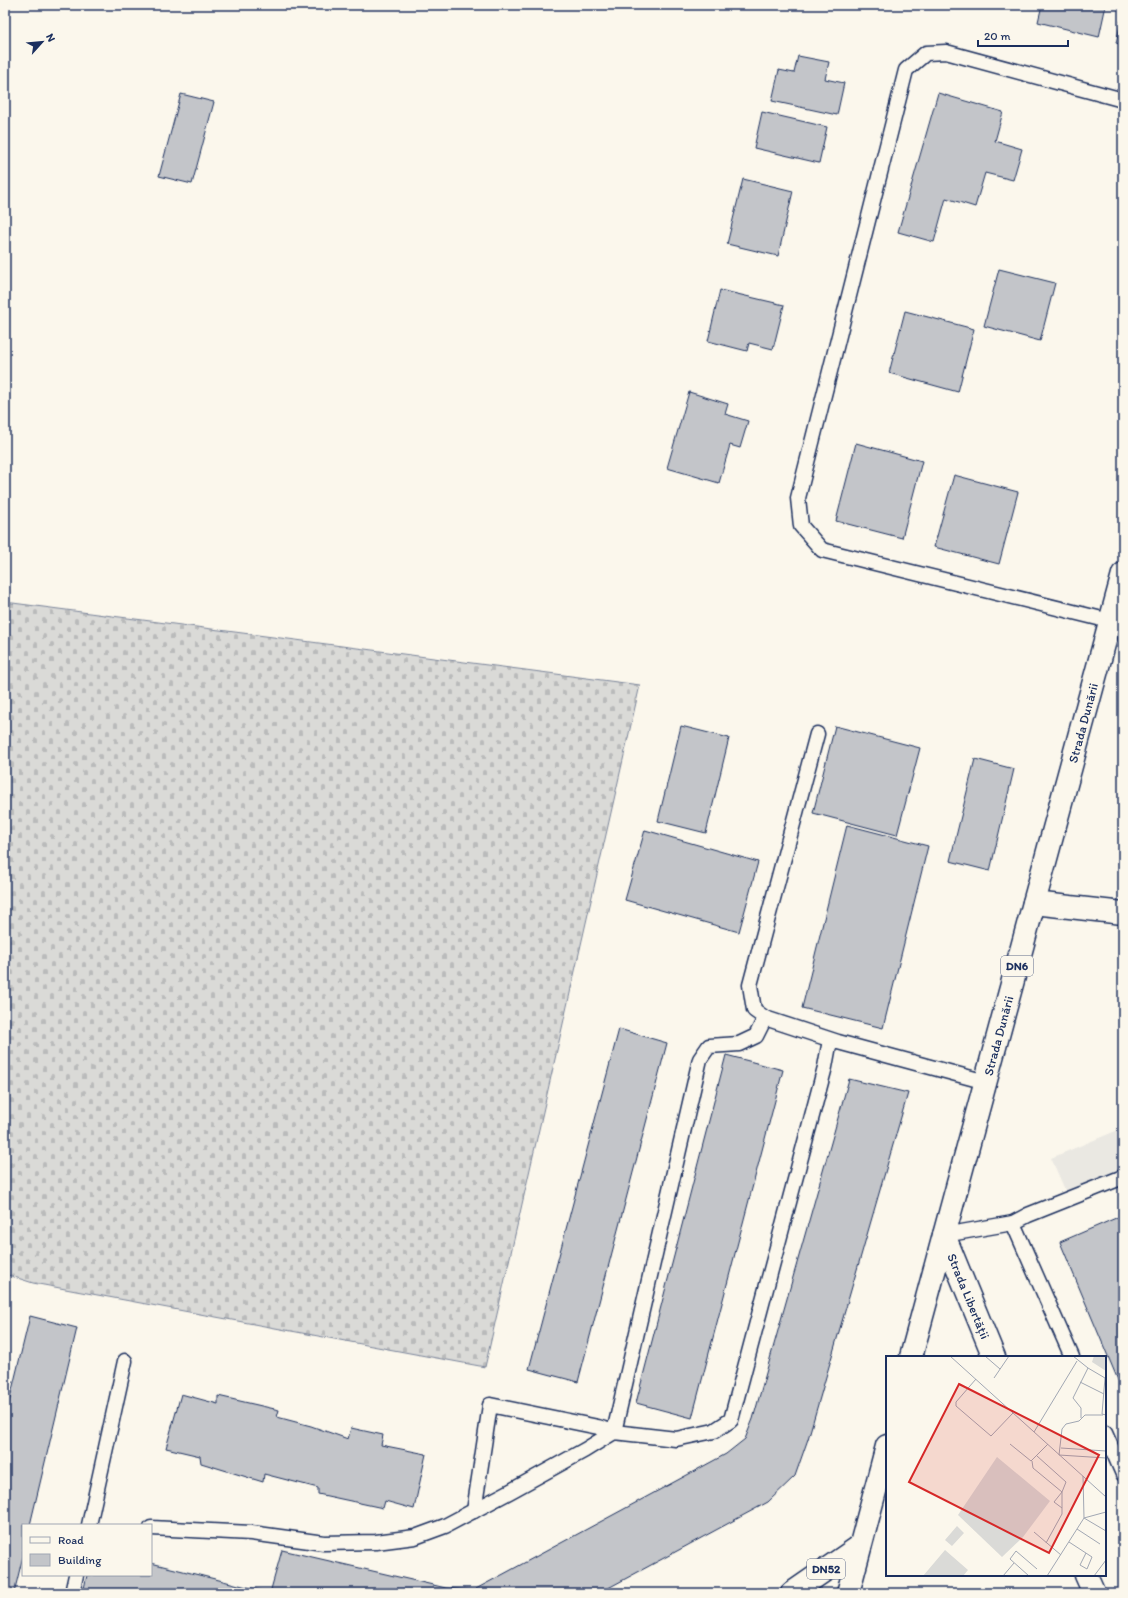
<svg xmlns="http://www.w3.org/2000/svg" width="1128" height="1598" viewBox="0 0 1128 1598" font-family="Itim,sans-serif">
  <defs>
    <pattern id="cemetery-stones" width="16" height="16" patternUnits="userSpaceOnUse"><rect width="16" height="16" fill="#dadad7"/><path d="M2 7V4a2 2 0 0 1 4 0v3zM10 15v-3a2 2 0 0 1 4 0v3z" fill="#babbbb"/></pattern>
  </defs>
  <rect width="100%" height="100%" fill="#fbf7ec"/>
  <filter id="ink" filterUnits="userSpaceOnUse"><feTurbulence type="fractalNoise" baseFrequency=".025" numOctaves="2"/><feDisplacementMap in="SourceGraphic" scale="8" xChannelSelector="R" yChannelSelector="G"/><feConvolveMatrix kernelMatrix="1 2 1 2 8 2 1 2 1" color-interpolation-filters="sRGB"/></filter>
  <g filter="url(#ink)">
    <!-- built -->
    <path fill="#eae8e2" d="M1123,1128V1169L1066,1192L1051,1158Z"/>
    <!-- cemetery -->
    <path fill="url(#cemetery-stones)" stroke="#7a849a" d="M5,602L640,685L485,1367L33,1283L5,1274Z"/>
    <!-- building -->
    <g fill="#c3c5c9" stroke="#1b2f5e">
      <path d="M1042,5H1106L1099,37L1038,22Z"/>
      <path d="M1123,13V45L1116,43Z"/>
      <path d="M798,56L829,62L825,79L844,83L837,115L772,101L779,70L794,73Z"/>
      <path d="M938,93L1003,112L995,141L1022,149L1013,180L985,173L975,207L946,198L934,242L898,232Z"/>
      <path d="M181,94L214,102L192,184L159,176Z"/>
      <path d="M762,112L827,127L819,163L754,148Z"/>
      <path d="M743,179L793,191L778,256L727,244Z"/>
      <path d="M999,269L1055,283L1040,341L984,326Z"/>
      <path d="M720,290L784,305L773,349L749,343L747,351L708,341Z"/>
      <path d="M905,311L974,329L958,392L889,373Z"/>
      <path d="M689,392L728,404L725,414L748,421L740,448L730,445L719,483L667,468Z"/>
      <path d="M856,443L922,461L902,538L836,521Z"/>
      <path d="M954,475L1018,492L999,564L934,547Z"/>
      <path d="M681,726L729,738L706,833L658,821Z"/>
      <path d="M835,726L920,748L897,835L813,813Z"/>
      <path d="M975,759L1014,769L990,871L950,861Z"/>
      <path d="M847,825L928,846L883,1028L802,1008Z"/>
      <path d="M645,830L758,862L739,932L625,900Z"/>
      <path d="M619,1029L667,1043L578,1382L529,1369Z"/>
      <path d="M726,1055L783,1070L692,1418L636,1403Z"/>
      <path d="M849,1079L908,1093L808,1439L795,1476L768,1502L599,1593H270L282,1550L446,1588L474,1590L726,1454L745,1439L753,1419Z"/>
      <path d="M1123,1215V1392L1060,1242Z"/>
      <path d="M30,1316L77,1328L30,1525H23V1556L14,1593H5V1419Z"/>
      <path d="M181,1394L218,1404V1396L279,1410L277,1417L311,1426L348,1439L351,1428L383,1435L381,1445L426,1454L414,1509L385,1501L383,1508L318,1494V1488L264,1474L263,1482L201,1463L200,1456L166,1448Z"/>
      <path d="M151,1563L267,1592L266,1593H83L87,1575H151Z"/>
    </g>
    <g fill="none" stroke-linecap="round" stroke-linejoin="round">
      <defs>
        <g id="lane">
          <path d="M1110,621L822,550L801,526L798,498L906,70L926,53L946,52L1123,100"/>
          <path d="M817,734L750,985L754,1010L765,1018L838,1042L986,1082"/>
          <path d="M1013,1223L1072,1357"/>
          <path d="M944,1235L1013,1223L1028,1215L1123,1177"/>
          <path d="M1105,1433L1123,1474"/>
          <path d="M474,1511L490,1405L598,1427L614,1432L700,1059L709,1046L739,1044L756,1036L765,1018"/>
          <path d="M89,1525L125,1361"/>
          <path d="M151,1528L251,1533L324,1543L376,1542L415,1537L445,1526L509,1492L585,1450L614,1432L676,1439L714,1431L731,1420L825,1067L830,1040"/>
          <path d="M72,1593L76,1575"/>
        </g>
        <g id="street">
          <path d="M1034,903L1123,913"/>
          <path id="s1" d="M944,1235L994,1357"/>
          <path d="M1086,1575L1094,1593"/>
        </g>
        <g id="primary">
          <path id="s2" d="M911,1357L1123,574"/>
          <path d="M792,1593L860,1546"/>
          <path d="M848,1593L887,1446"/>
        </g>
      </defs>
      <!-- lane casing -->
      <use href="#lane" stroke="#1b2f5e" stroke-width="17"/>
      <!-- street casing -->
      <use href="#street" stroke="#1b2f5e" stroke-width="25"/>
      <!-- primary casing -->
      <use href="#primary" stroke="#1b2f5e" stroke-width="25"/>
      <!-- lane -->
      <use href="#lane" stroke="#fbf7ec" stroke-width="14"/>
      <!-- street -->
      <use href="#street" stroke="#fbf7ec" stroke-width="22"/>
      <!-- primary -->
      <use href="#primary" stroke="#fbf7ec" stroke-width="22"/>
    </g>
  </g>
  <g text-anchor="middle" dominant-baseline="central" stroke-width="3" stroke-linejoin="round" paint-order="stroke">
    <!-- shield labels -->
    <g fill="#fbf7ec" stroke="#5e6b89" stroke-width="1">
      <rect x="1001" y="956" width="32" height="20" rx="3"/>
      <rect x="807" y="1559" width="38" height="20" rx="3"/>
    </g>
    <g font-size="12" font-weight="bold" fill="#1b2f5e">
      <text x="1017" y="966">DN6</text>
      <text x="826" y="1569">DN52</text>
    </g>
    <!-- street labels -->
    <g font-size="13" fill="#1b2f5e" stroke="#fbf7ec">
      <text stroke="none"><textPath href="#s2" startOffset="657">Strada Dunării</textPath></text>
      <text stroke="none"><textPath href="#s2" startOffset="333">Strada Dunării</textPath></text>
      <text stroke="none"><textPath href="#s1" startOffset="66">Strada Libertății</textPath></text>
    </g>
  </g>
  <!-- overview -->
  <g transform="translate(886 1356)">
    <rect width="220" height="220" fill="#fbf7ec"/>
    <path d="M71,170L78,177L66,190L59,184ZM59,194L82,214L77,220H37Z" fill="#dadad7"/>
    <path d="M208,0H220V15L206,6Z" fill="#dadad7"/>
    <path d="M111,101L164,145L137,181L116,201L72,159Z" fill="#dadad7"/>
    <path fill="none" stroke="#a1a7b3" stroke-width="1" d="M64,0L220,141M99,0L114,13M187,0L202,12L187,42L195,52V62M202,12L219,22L216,58L220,59M108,22L123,0M90,23L70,46V50L105,80L127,57M194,26L218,38M217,59H199L193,65L180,68L176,73L173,99L220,102M148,76L191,5M124,88L145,105L162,88M175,92L220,95M151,100L180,126L176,136V158L160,187M146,105L147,112L176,136L168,146L176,152M198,162L220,175M198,162L220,156M191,173L214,188M148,176L175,199M183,186L206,201L201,213L194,209L200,197M117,220L128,207M143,220L124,203L130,195L151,213M161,220L198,162L197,120M208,220L220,204"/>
    <path fill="#d62828" fill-opacity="0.15" stroke="#d62828" stroke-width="2" d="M73,28L213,99L163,197L23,126Z"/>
    <rect width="220" height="220" fill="none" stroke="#1b2f5e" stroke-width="2"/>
  </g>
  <!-- margin -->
  <rect width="1128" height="1598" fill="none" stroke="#fbf7ec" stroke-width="20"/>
  <rect x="10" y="10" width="1108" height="1578" fill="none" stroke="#1b2f5e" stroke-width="1.5" filter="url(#ink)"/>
  <!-- legend -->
  <rect x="22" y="1524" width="130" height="52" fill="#fbf7ec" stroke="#a1a7b3"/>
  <rect x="30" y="1537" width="20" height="6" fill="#fbf7ec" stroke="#a1a7b3"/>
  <text x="58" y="1544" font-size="12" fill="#1b2f5e">Road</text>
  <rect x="30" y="1554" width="20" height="12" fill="#c3c5c9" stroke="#a1a7b3"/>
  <text x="58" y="1564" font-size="12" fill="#1b2f5e">Building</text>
  <!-- north arrow -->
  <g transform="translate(42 42) rotate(63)" stroke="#fbf7ec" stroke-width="3" paint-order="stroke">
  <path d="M0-3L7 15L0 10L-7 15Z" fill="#1b2f5e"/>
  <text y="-6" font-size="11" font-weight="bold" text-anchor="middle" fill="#1b2f5e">N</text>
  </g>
  <!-- scale -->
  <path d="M978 40v6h90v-6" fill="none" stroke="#1b2f5e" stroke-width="2"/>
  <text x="984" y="40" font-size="12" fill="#1b2f5e" stroke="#fbf7ec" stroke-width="3" paint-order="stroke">20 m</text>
</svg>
